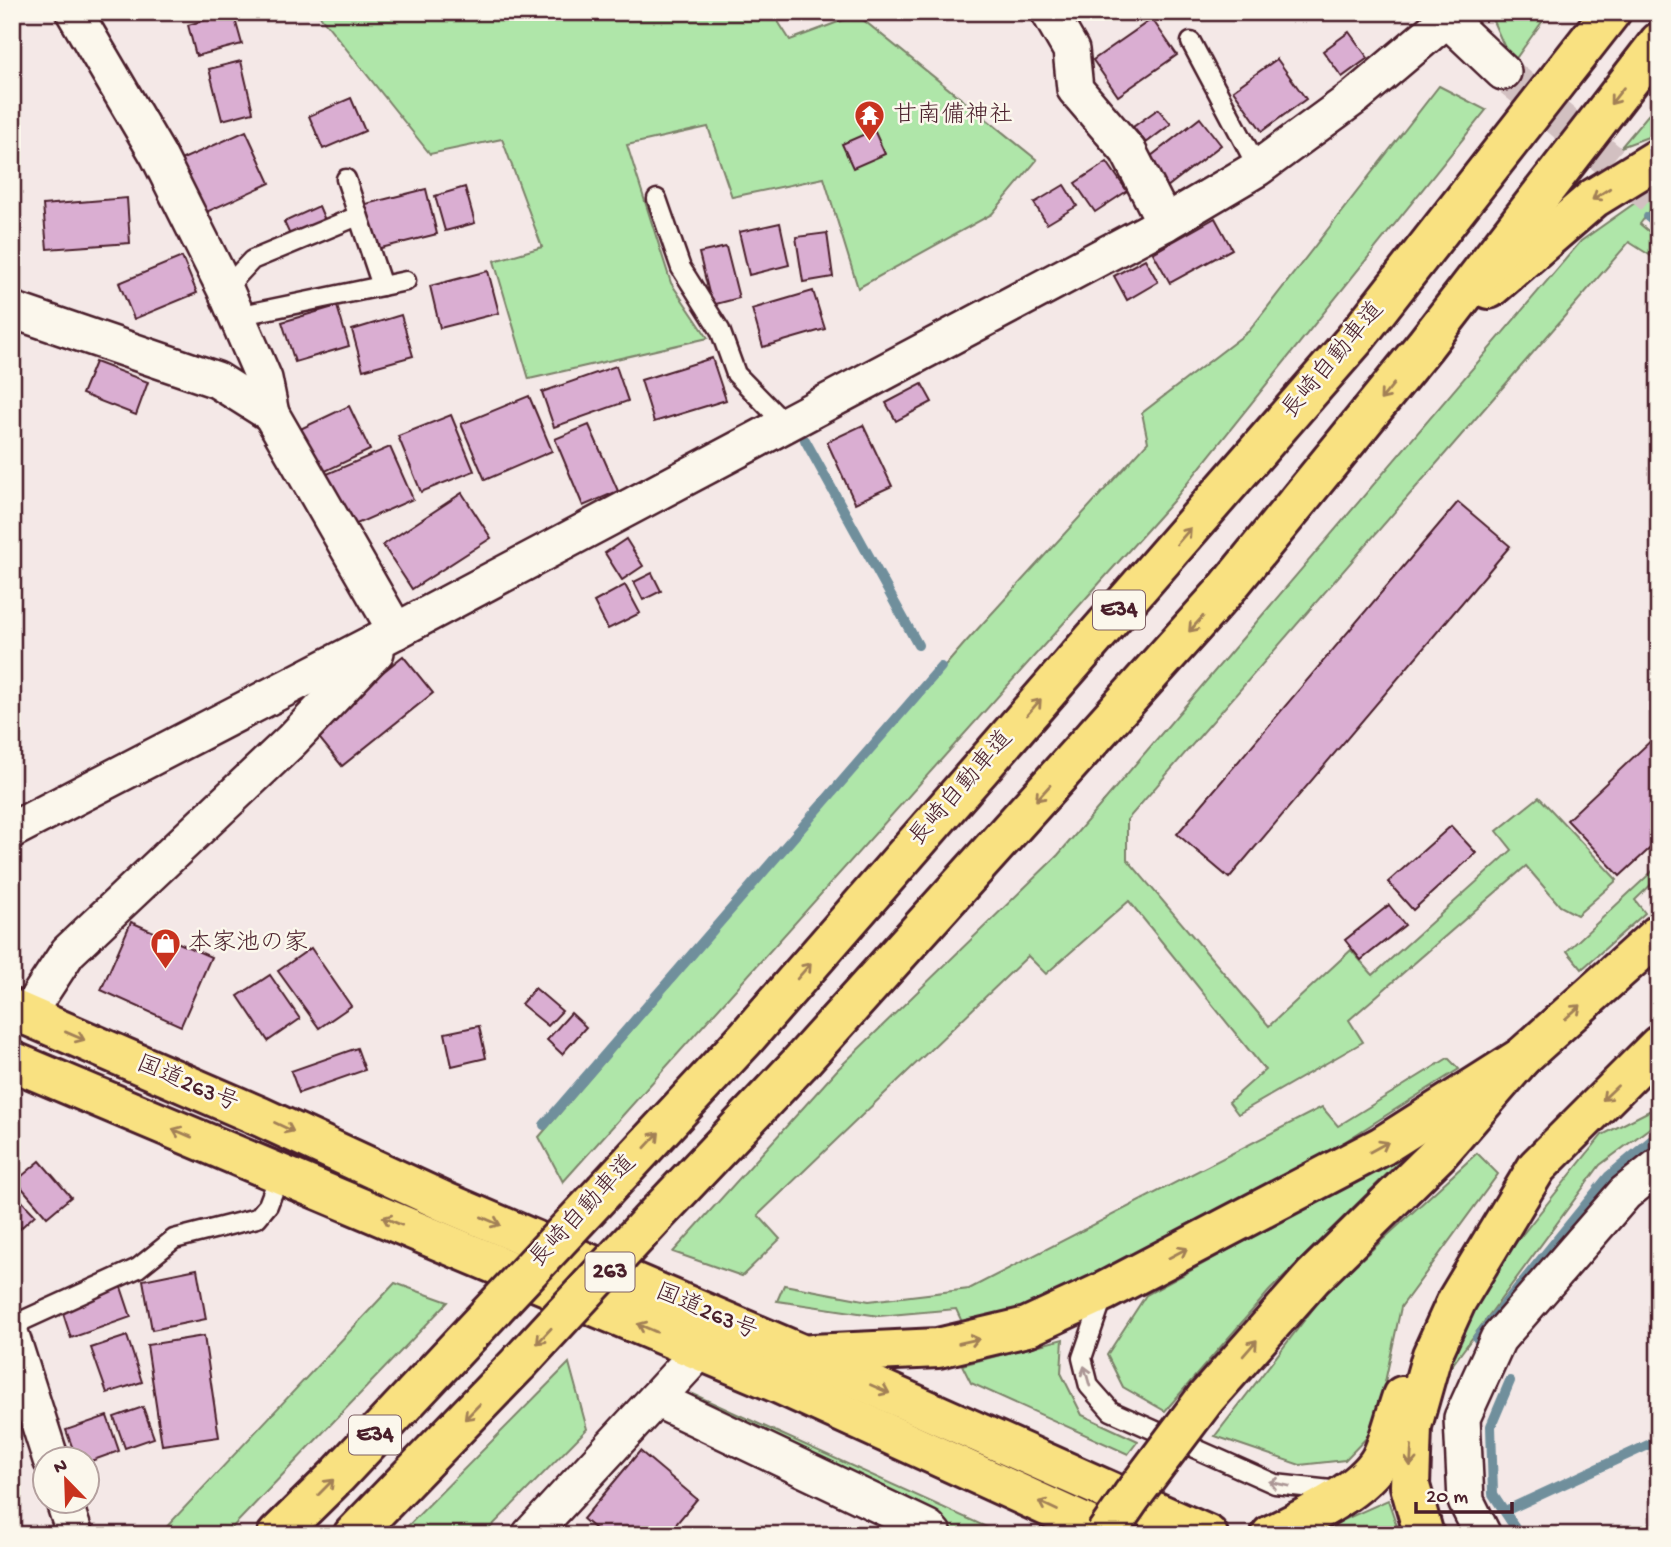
<svg xmlns="http://www.w3.org/2000/svg" width="1671" height="1547" viewBox="0 0 1671 1547" font-family="'Gochi Hand','Klee One',sans-serif">
  <rect width="100%" height="100%" fill="#f4e8e7"/>
  <filter id="ink" filterUnits="userSpaceOnUse"><feTurbulence type="fractalNoise" baseFrequency=".0143" numOctaves="2"/><feDisplacementMap in="SourceGraphic" scale="14" xChannelSelector="R" yChannelSelector="G"/><feConvolveMatrix kernelMatrix="1 2 1 2 8 2 1 2 1" color-interpolation-filters="sRGB"/></filter>
  <g filter="url(#ink)">
    <!-- green -->
    <g fill="#afe6a9" stroke="#7c826a" stroke-width="2">
      <path d="M317,12H772L790,40L857,15L1037,160L992,214L858,288L824,178L732,197L708,127L627,145L671,283L708,338L529,379L494,261L542,247L502,139L430,154Z"/>
      <path d="M1489,12H1549L1512,64Z"/>
      <path d="M1439,86L1486,110L1173,501L563,1182L539,1137L964,644L1148,442L1142,413L1249,331Z"/>
      <path d="M1659,101V133L1621,147L1659,102Z"/>
      <path d="M1659,186V199L1640,224L1659,240V261L1629,242L1127,820V859L1269,1026L1351,950L1373,975L1512,850L1497,831L1539,797L1617,880L1577,915L1560,906L1526,866L1349,1020L1363,1042L1238,1114L1229,1102L1265,1070L1129,901L1046,974L1028,956L758,1215L780,1239L742,1276L673,1252L838,1069L1058,855L1581,241Z"/>
      <path d="M1659,865V877L1635,900L1645,913L1582,969L1567,951Z"/>
      <path d="M1448,1058L1459,1069L1311,1163L1035,1304L962,1322L956,1309L879,1316L777,1301L784,1285L869,1301L969,1289L1322,1107L1338,1126Z"/>
      <path d="M1659,1106V1121L1600,1165L1436,1387L1474,1295L1602,1135Z"/>
      <path d="M1410,1151L1270,1290L1165,1411L1123,1387L1107,1355L1146,1295Z"/>
      <path d="M1477,1153L1498,1174L1401,1307L1375,1429L1345,1460L1300,1465L1215,1436L1326,1292Z"/>
      <path d="M395,1283L448,1302L225,1535H159Z"/>
      <path d="M1063,1339L1061,1373L1082,1415L1138,1441L1128,1454L971,1383L962,1365Z"/>
      <path d="M569,1363L587,1429L483,1535H399Z"/>
      <path d="M693,1394L1004,1535H956L698,1410Z"/>
      <path d="M1388,1500L1400,1535H1310Z"/>
    </g>
    <g fill="none" stroke-linecap="round" stroke-linejoin="round">
      <!-- stream -->
      <g stroke="#708f9c" stroke-width="10">
        <path d="M1503,13V12"/>
        <path d="M1648,217L1659,226"/>
        <path d="M805,440L918,645"/>
        <path d="M544,1125L941,667"/>
        <path d="M1477,1338L1609,1176L1659,1134"/>
        <path d="M1510,1381L1491,1426L1493,1494L1520,1535"/>
        <path d="M1505,1511L1659,1440"/>
      </g>
    </g>
    <!-- building -->
    <g fill="#daaed2" stroke="#4a1f2b" stroke-width="2">
      <path d="M233,12L242,44L196,56L188,25Z"/>
      <path d="M1152,19L1177,55L1118,96L1093,60Z"/>
      <path d="M1349,32L1368,58L1342,77L1323,51Z"/>
      <path d="M1277,59L1306,99L1262,131L1233,90Z"/>
      <path d="M241,61L253,112L222,120L209,69Z"/>
      <path d="M351,98L365,131L323,149L309,116Z"/>
      <path d="M1158,109L1171,124L1146,143L1133,127Z"/>
      <path d="M1200,118L1221,145L1167,187L1146,160Z"/>
      <path d="M874,130L885,154L853,168L842,144Z"/>
      <path d="M246,131L270,183L200,215L176,162Z"/>
      <path d="M1107,162L1127,191L1095,212L1075,183Z"/>
      <path d="M1064,185L1077,206L1047,224L1034,203Z"/>
      <path d="M465,187L475,223L445,231L435,196Z"/>
      <path d="M426,189L437,234L373,250L362,205Z"/>
      <path d="M127,198L130,243L47,249L43,205Z"/>
      <path d="M319,206L330,232L296,248L284,222Z"/>
      <path d="M1215,218L1232,249L1170,283L1153,253Z"/>
      <path d="M780,223L789,265L749,275L739,232Z"/>
      <path d="M827,233L833,277L803,282L796,237Z"/>
      <path d="M726,247L739,298L712,305L699,253Z"/>
      <path d="M182,257L197,293L134,319L119,283Z"/>
      <path d="M1145,259L1158,282L1127,300L1114,276Z"/>
      <path d="M488,271L499,313L440,328L430,286Z"/>
      <path d="M813,291L825,329L763,347L752,309Z"/>
      <path d="M337,306L349,346L295,362L282,322Z"/>
      <path d="M401,315L413,356L363,370L352,330Z"/>
      <path d="M712,358L726,400L654,422L641,380Z"/>
      <path d="M95,362L148,382L136,415L82,394Z"/>
      <path d="M616,366L628,401L554,427L542,392Z"/>
      <path d="M922,384L932,402L896,421L886,403Z"/>
      <path d="M529,396L552,451L485,480L461,424Z"/>
      <path d="M349,406L370,450L317,475L296,431Z"/>
      <path d="M451,415L474,471L421,492L398,436Z"/>
      <path d="M589,425L618,491L583,506L555,439Z"/>
      <path d="M863,425L892,486L855,503L827,442Z"/>
      <path d="M390,447L413,499L343,530L320,477Z"/>
      <path d="M462,493L491,538L412,589L383,545Z"/>
      <path d="M1458,502L1510,546L1229,878L1177,834Z"/>
      <path d="M626,539L643,566L622,580L605,553Z"/>
      <path d="M652,573L661,591L643,600L634,582Z"/>
      <path d="M625,585L640,613L608,629L594,602Z"/>
      <path d="M403,656L433,693L342,766L312,729Z"/>
      <path d="M1659,733V840L1620,876L1567,820Z"/>
      <path d="M1451,826L1476,853L1413,910L1388,882Z"/>
      <path d="M1389,905L1405,925L1361,960L1345,940Z"/>
      <path d="M131,922L211,957L181,1026L101,990Z"/>
      <path d="M311,948L351,1006L319,1028L278,971Z"/>
      <path d="M270,975L300,1019L268,1041L238,996Z"/>
      <path d="M535,988L562,1011L548,1026L521,1004Z"/>
      <path d="M571,1013L586,1027L562,1054L547,1040Z"/>
      <path d="M479,1026L486,1058L452,1066L445,1033Z"/>
      <path d="M357,1048L365,1070L299,1093L291,1071Z"/>
      <path d="M40,1161L71,1197L47,1217L16,1181Z"/>
      <path d="M12,1191L35,1215L12,1236Z"/>
      <path d="M197,1269L206,1319L152,1330L143,1280Z"/>
      <path d="M121,1287L131,1317L71,1338L61,1307Z"/>
      <path d="M127,1336L142,1382L107,1393L91,1348Z"/>
      <path d="M204,1336L219,1437L162,1445L147,1345Z"/>
      <path d="M143,1407L154,1438L125,1448L114,1417Z"/>
      <path d="M107,1416L119,1451L88,1462V1460H77L66,1430Z"/>
      <path d="M640,1451L697,1499L667,1535H602L583,1519Z"/>
    </g>
    <g fill="none" stroke-linecap="round" stroke-linejoin="round">
      <!-- street-tunnel -->
      <path stroke="#d2c0c1" stroke-width="35" stroke-dasharray="35 18" stroke-linecap="butt" d="M1503,72L1659,202"/>
      <defs>
        <g id="lane">
          <path d="M1191,42L1258,168"/>
          <path d="M346,179L382,286"/>
          <path d="M657,199L681,268L720,330L736,374L786,425"/>
          <path d="M225,289L252,260L358,216"/>
          <path d="M237,316L406,281"/>
          <path d="M1104,1294L1082,1358L1089,1386L1111,1411L1275,1484L1340,1491"/>
          <path d="M13,1337L22,1321L138,1268L174,1239L257,1218L268,1205L280,1174"/>
        </g>
        <g id="street">
          <path d="M74,12L158,155L225,289L264,379L271,414"/>
          <path d="M1049,12L1071,50L1075,89L1128,151L1165,223"/>
          <path d="M1447,19L1503,72"/>
          <path d="M12,310L217,380L271,414L396,631"/>
          <path d="M12,830L396,631L1165,223L1258,168L1356,96L1447,19L1450,12"/>
          <path d="M26,1016L68,952L291,741L376,652"/>
          <path d="M12,1338L51,1460"/>
          <path d="M656,1399L928,1528L934,1535"/>
          <path d="M64,1502L75,1535"/>
          <path d="M530,1535L701,1350"/>
          <path d="M1483,1535L1466,1501L1462,1418L1498,1339L1625,1193L1659,1166"/>
        </g>
        <g id="highway">
          <path d="M1489,289L1594,198L1659,158"/>
          <path d="M12,1009L261,1117L445,1202L804,1355L1208,1535"/>
          <path d="M12,1061L777,1383L1110,1535"/>
          <path d="M605,1190L745,1039L1355,339L1611,12"/>
          <path d="M657,1214L799,1064L1224,592L1425,345L1659,42"/>
          <path d="M812,1354L938,1348L1027,1327L1105,1291L1382,1146L1522,1057"/>
          <path d="M1205,1399L1313,1277L1438,1154L1522,1057L1659,934"/>
          <path d="M277,1535L337,1476L471,1333"/>
          <path d="M353,1535L519,1363"/>
          <path d="M1271,1535C1303,1519 1364,1490 1381,1458C1390,1439 1395,1416 1402,1396"/>
          <path d="M1424,1535L1410,1486L1412,1426L1432,1355L1457,1300L1537,1167L1659,1045"/>
        </g>
      </defs>
      <!-- lane casing -->
      <use href="#lane" stroke="#4a1f2b" stroke-width="23"/>
      <!-- street casing -->
      <use href="#street" stroke="#4a1f2b" stroke-width="40"/>
      <!-- highway casing -->
      <use href="#highway" stroke="#4a1f2b" stroke-width="44"/>
      <!-- lane -->
      <use href="#lane" stroke="#fbf7ec" stroke-width="18"/>
      <!-- street -->
      <use href="#street" stroke="#fbf7ec" stroke-width="35"/>
      <!-- highway -->
      <use href="#highway" stroke="#f9e181" stroke-width="38"/>
      <defs>
        <g id="highway-bridge">
          <path d="M471,1333L605,1190"/>
          <path d="M519,1363L657,1214"/>
          <path d="M1105,1535L1132,1496L1205,1399"/>
        </g>
      </defs>
      <!-- highway-bridge casing -->
      <use href="#highway-bridge" stroke="#4a1f2b" stroke-width="44" stroke-linecap="butt"/>
      <!-- highway-bridge -->
      <use href="#highway-bridge" stroke="#f9e181" stroke-width="38"/>
    </g>
    <!-- one-way arrows -->
    <defs><path id="oneway-shaft" d="M-6 0H5M1.5-3L5.5 0L1.5 3" fill="none" stroke-width="1.6" stroke-linecap="round" stroke-linejoin="round" transform="scale(1.75)"/></defs>
    <g stroke="#a28056">
      <use href="#oneway-shaft" transform="translate(1617 96) rotate(128)"/>
      <use href="#oneway-shaft" transform="translate(1601 194) rotate(147)"/>
      <use href="#oneway-shaft" transform="translate(1387 392) rotate(129)"/>
      <use href="#oneway-shaft" transform="translate(1184 536) rotate(-49)"/>
      <use href="#oneway-shaft" transform="translate(1196 624) rotate(132)"/>
      <use href="#oneway-shaft" transform="translate(1034 707) rotate(-49)"/>
      <use href="#oneway-shaft" transform="translate(1043 793) rotate(132)"/>
      <use href="#oneway-shaft" transform="translate(804 971) rotate(-49)"/>
      <use href="#oneway-shaft" transform="translate(1573 1012) rotate(-42)"/>
      <use href="#oneway-shaft" transform="translate(75 1036) rotate(23)"/>
      <use href="#oneway-shaft" transform="translate(1610 1093) rotate(136)"/>
      <use href="#oneway-shaft" transform="translate(284 1127) rotate(25)"/>
      <use href="#oneway-shaft" transform="translate(182 1133) rotate(-157)"/>
      <use href="#oneway-shaft" transform="translate(652 1140) rotate(-47)"/>
      <use href="#oneway-shaft" transform="translate(1379 1147) rotate(-29)"/>
      <use href="#oneway-shaft" transform="translate(392 1221) rotate(-157)"/>
      <use href="#oneway-shaft" transform="translate(491 1221) rotate(23)"/>
      <use href="#oneway-shaft" transform="translate(1178 1253) rotate(-28)"/>
      <use href="#oneway-shaft" transform="translate(647 1328) rotate(-157)"/>
      <use href="#oneway-shaft" transform="translate(544 1336) rotate(133)"/>
      <use href="#oneway-shaft" transform="translate(969 1341) rotate(-13)"/>
      <use href="#oneway-shaft" transform="translate(1250 1348) rotate(-49)"/>
      <use href="#oneway-shaft" transform="translate(880 1389) rotate(24)"/>
      <use href="#oneway-shaft" transform="translate(472 1412) rotate(134)"/>
      <use href="#oneway-shaft" transform="translate(1411 1456) rotate(93)"/>
      <use href="#oneway-shaft" transform="translate(326 1487) rotate(-45)"/>
      <use href="#oneway-shaft" transform="translate(1048 1506) rotate(-155)"/>
    </g>
    <g stroke="#ab9695">
      <use href="#oneway-shaft" transform="translate(1087 1376) rotate(-106)"/>
      <use href="#oneway-shaft" transform="translate(1279 1484) rotate(-168)"/>
    </g>
  </g>
  <!-- icons -->
  <defs>
    <symbol id="temple-pin" viewBox="-11 -11 22 30"><path d="M0 17L-7.5 6A9.5 9.5 0 1 1 7.5 6Z" fill="#c8321e" stroke="#fbf7ec"/><path d="M0-6L5-2H3V0L6.5 2.5H4V6H1.5V3h-3V6H-4V2.5H-6.5L-3 0V-2H-5Z" fill="#fff"/></symbol>
    <symbol id="shop-pin" viewBox="-11 -11 22 30"><path d="M0 17L-7.5 6A9.5 9.5 0 1 1 7.5 6Z" fill="#c8321e" stroke="#fbf7ec"/><path d="M-5-2.5h2.3a2.7 3.5 0 0 1 5.4 0H5L5.5 6h-11ZM-1.5-2.5h3a1.5 2.3 0 0 0-3 0Z" fill="#fff"/></symbol>
  </defs>
  <g fill-rule="evenodd">
    <use href="#temple-pin" x="852" y="98" width="35" height="47"/>
    <use href="#shop-pin" x="148" y="926" width="35" height="47"/>
  </g>
  <g text-anchor="middle" dominant-baseline="central" stroke-width="5" stroke-linejoin="round" paint-order="stroke">
    <!-- shield labels -->
    <g fill="#fbf7ec" stroke="#7f6065" stroke-width="2">
      <rect x="1093" y="590.5" width="52" height="39" rx="5"/>
      <rect x="585.5" y="1252.5" width="49" height="39" rx="5"/>
      <rect x="349" y="1415.5" width="52" height="39" rx="5"/>
    </g>
    <g font-size="23" font-weight="bold" fill="#4a1f2b">
      <text x="1119" y="610">E34</text>
      <text x="610" y="1272">263</text>
      <text x="375" y="1435">E34</text>
    </g>
    <!-- poi labels -->
    <g font-size="24" fill="#4a1f2b" stroke="#fbf7ec" text-anchor="start">
      <text x="893" y="116">甘南備神社</text>
      <text x="188" y="944">本家池の家</text>
    </g>
    <!-- street labels -->
    <g font-size="24" fill="#4a1f2b" stroke="#fbf7ec">
      <text transform="translate(1334 361) rotate(-50)">長崎自動車道</text>
      <text transform="translate(962 789) rotate(-49)">長崎自動車道</text>
      <text transform="translate(187 1085) rotate(23)">国道263号</text>
      <text transform="translate(584 1212) rotate(-47)">長崎自動車道</text>
      <text transform="translate(706 1313) rotate(23)">国道263号</text>
    </g>
  </g>
  <!-- margin -->
  <rect width="1671" height="1547" fill="none" stroke="#fbf7ec" stroke-width="42"/>
  <rect x="21" y="21" width="1629" height="1505" fill="none" stroke="#4a1f2b" stroke-width="2.5" filter="url(#ink)"/>
  <!-- north arrow -->
  <g transform="translate(66 1480) rotate(337)"><circle r="33" fill="#fbf7ec" stroke="#b4a19f" stroke-width="2"/>
  <path d="M0-5L12 26L0 18L-12 26Z" fill="#c8321e"/>
  <text y="-10" font-size="19" font-weight="bold" text-anchor="middle" fill="#4a1f2b">N</text>
  </g>
  <!-- scale -->
  <path d="M1416 1502v10h96v-10" fill="none" stroke="#4a1f2b" stroke-width="3.5"/>
  <text x="1426" y="1502" font-size="21" fill="#4a1f2b" stroke="#fbf7ec" stroke-width="5" paint-order="stroke">20 m</text>
</svg>
